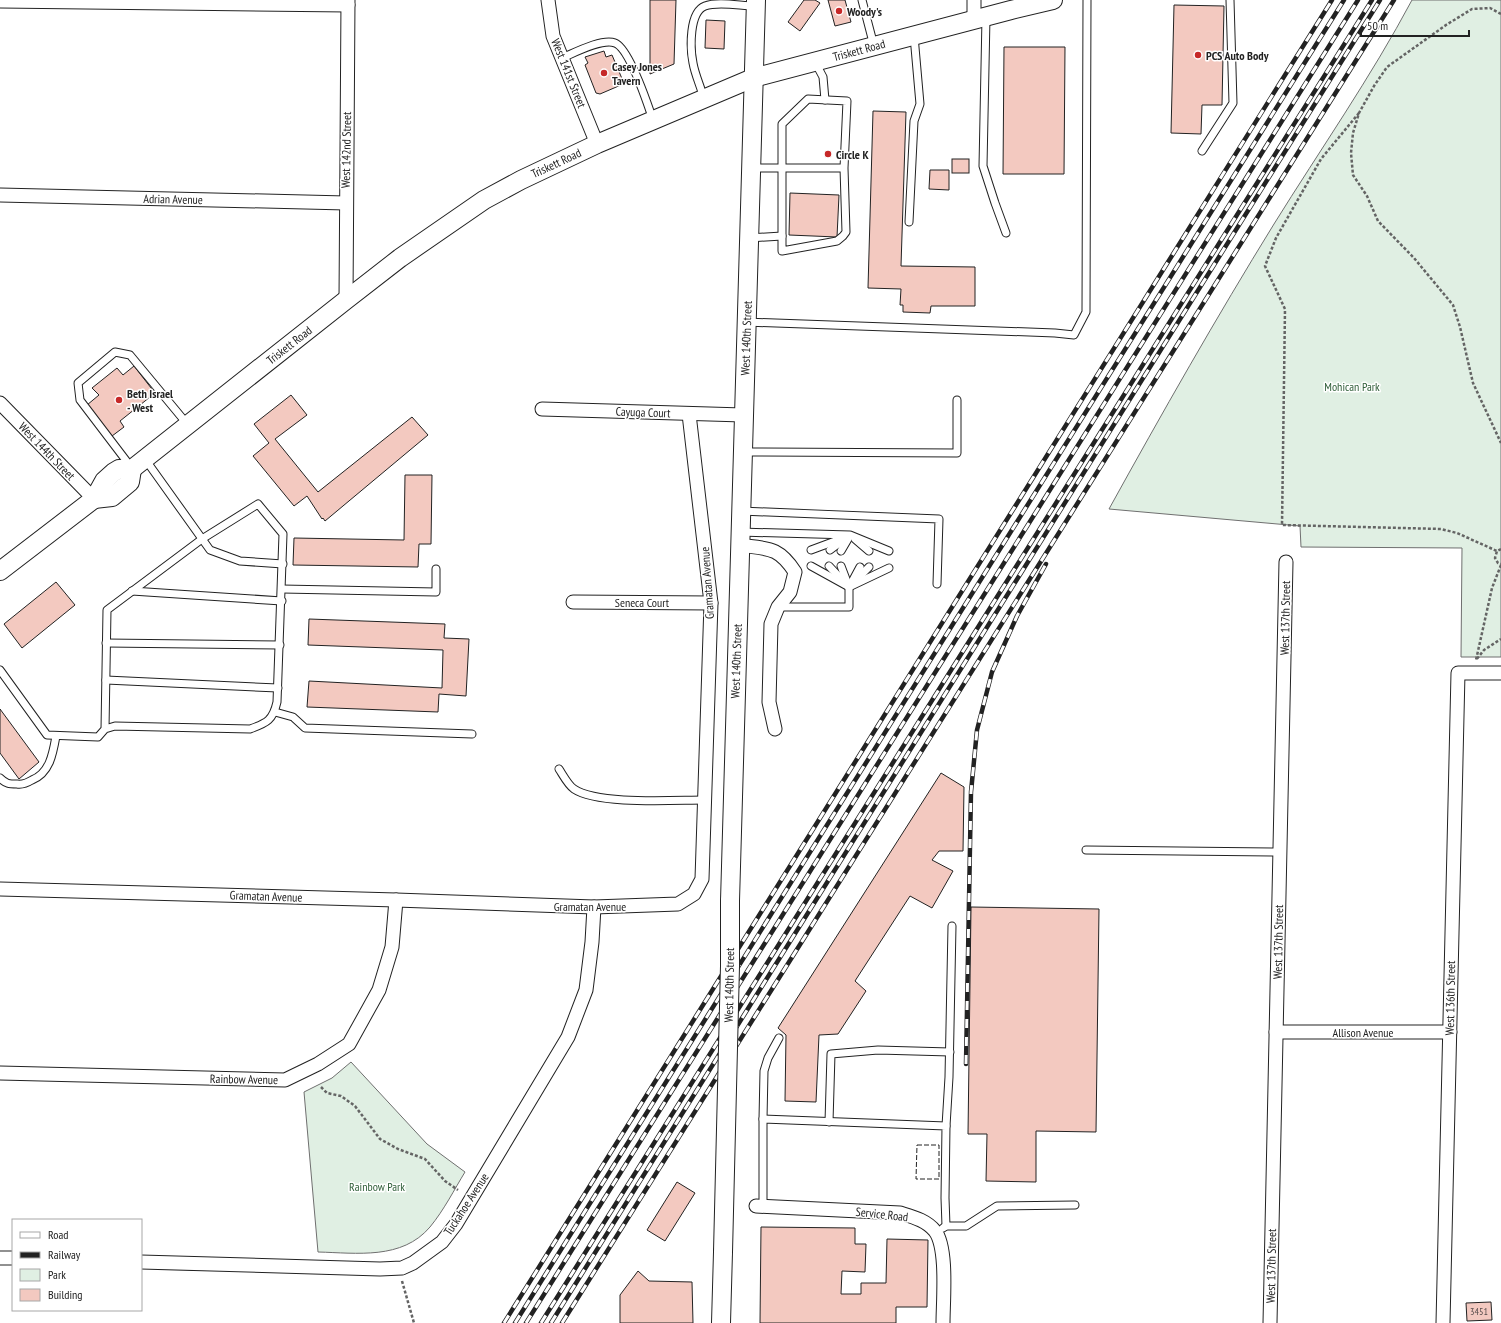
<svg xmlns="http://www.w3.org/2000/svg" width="1501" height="1323" viewBox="0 0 1501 1323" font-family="'PT Sans Narrow',sans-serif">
  <rect width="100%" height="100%" fill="#fff"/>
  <!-- green -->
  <g fill="#e0efe3" stroke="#6f6f6f">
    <path d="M1412,0H1501V657H1461L1462,548L1301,547L1300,526L1109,509C1162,413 1216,318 1274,224C1320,150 1371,77 1412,0Z"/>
    <path d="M351,1062L427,1144L465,1172C454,1190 444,1210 430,1227C402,1260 357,1253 318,1252L304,1092L332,1078Z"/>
  </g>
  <!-- building -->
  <g fill="#f3c9c0" stroke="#222">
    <path d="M650,0H676L674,64L650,74Z"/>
    <path d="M804,0H815L820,3L800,31L788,22Z"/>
    <path d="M828,0H845L851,22L835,26Z"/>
    <path d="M1174,5L1224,6L1222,105H1202L1201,134L1171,133Z"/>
    <path d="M706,20L725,21L724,49L705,48Z"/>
    <path d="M1004,47H1065L1064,174H1003Z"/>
    <path d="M604,51L606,57L612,55L623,81L621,85L600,94L596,93L585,65L588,63L585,57Z"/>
    <path d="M873,111L906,112L901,266L975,267V306H931L930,313L903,312V305H900L901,289L868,288Z"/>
    <rect x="952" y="159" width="17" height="14"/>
    <path d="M930,170H949V190L929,189Z"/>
    <path d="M790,193L839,195L837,237L789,235Z"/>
    <path d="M134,366L155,393L120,421L124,427L112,436L87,405L99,395L92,388L117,368L123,375Z"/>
    <path d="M291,395L307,415L275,439L318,492L412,417L428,435L325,521L323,518L322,519L307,496L294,506L253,456L269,443L254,424Z"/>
    <path d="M405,475H432L431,544H419L418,567L293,565L294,538L404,540Z"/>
    <path d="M56,582L75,605L22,648L4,624Z"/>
    <path d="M309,619L445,624L444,638L469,639L466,696L439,694L438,712L307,707L309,681L442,688L443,650L308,645Z"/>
    <path d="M0,709L39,762L19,779L0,753Z"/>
    <path d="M941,773L964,787L963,851H939L932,860L953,871L932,908L910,896L855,981L866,991L838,1034L819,1035L816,1102L785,1101L786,1035L778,1028Z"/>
    <path d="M971,907L1099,909L1096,1132L1036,1131V1182L986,1181L987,1134H968Z"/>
    <path d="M677,1182L695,1193L665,1241L647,1230Z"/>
    <path d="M761,1227L855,1228V1244H866L865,1272L842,1271L841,1294H861V1283H886L887,1239L928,1240L927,1307H896V1323H760Z"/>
    <path d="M638,1271L649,1281L692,1282L693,1323H620V1295Z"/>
    <path d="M1491,1302L1492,1320L1467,1321L1466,1303Z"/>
  </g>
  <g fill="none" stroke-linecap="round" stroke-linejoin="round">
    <defs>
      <g id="service">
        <path d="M862,0L874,46"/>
        <path d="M986,17L983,166L995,203L1006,233"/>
        <path d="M562,58C574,53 602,38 615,43C629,48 648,105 653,120"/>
        <path d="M815,62L823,77L825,100"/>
        <path d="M704,99C701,87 695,75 693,63C690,48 689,12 705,6C718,1 741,6 755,6"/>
        <path d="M1202,151L1233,103L1230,0"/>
        <path d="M751,168H844L847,101L808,99L782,124V251L837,241L843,236L846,232L844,168"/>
        <path d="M909,222L914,121L920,104L914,36"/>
        <path d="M749,238L782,236"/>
        <path d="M746,322L1055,333L1074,335L1086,312L1087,0"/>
        <path d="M742,452L957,453V400"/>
        <path d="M145,459L210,550L240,561L283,564"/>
        <path d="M131,467L80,400L78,383L115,352L130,355L188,425"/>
        <path d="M741,511L939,519L937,584"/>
        <path d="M740,532L850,535L889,551"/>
        <path d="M855,539L869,551"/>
        <path d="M811,550L846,537"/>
        <path d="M830,550L842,541"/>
        <path d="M841,551L848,539"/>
        <path d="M811,566L849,587"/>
        <path d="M829,566L843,581"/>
        <path d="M853,580L860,567"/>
        <path d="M853,583L869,567"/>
        <path d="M849,587L889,568"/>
        <path d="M282,589L436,592V569"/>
        <path d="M132,591L282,601"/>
        <path d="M778,607H849V587L841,566"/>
        <path d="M106,643L280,645"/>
        <path d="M0,670L47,735L98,737L105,729L115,726L250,729C267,723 273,720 277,702L283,534L258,504L202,539L107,610L105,729"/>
        <path d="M106,680L278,688"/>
        <path d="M275,712L293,717L305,728L472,734"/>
        <path d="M559,769C563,775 568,785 574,789C598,805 673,800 704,800"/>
        <path d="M0,778C6,784 9,784 17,784C23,785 27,783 32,780C50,773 53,753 56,736"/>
        <path d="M1086,850L1280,852"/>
        <path d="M763,1119L764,1071L768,1058L779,1038"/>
        <path d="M829,1122L831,1054L878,1050L950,1052"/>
        <path d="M946,1126L949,1077L952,926"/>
        <path d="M763,1207V1119L946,1126L945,1198L946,1226"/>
        <path d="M943,1228L946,1226H966L997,1206L1075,1205"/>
      </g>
      <g id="minor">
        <path d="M548,0L553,36L597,144"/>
        <path d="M974,0V20"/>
        <path d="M0,1L348,5"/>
        <path d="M0,195L346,203"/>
        <path d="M346,300L348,0"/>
        <path d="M0,403L94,499"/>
        <path d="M542,409L743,415"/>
        <path d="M739,545C768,549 778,546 795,572L790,592L778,607L771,624L769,702L775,729"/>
        <path d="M573,602L711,603"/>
        <path d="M0,889L396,900L594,907L678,904L694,894L702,879L711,603L689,414"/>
        <path d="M1276,1032H1450"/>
        <path d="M0,1073L285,1080L318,1064L349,1044L379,990L392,947L396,900"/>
        <path d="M756,1206L900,1213C913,1217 926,1220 935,1231C948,1248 943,1301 943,1323"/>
        <path d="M0,1258H13"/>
        <path d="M141,1262L380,1269L402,1268L413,1263L442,1242L456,1224L568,1037L586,990L592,942L594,907"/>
        <path d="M1270,1323L1286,562"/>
        <path d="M1443,1323L1458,673H1501"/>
      </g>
      <g id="secondary">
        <path d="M94,499L112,497L130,482L132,469"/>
        <path d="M0,571L94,499L104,481L114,472L119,469H132L346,300L400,258L484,200L521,180L597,144L753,78L1011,10L1053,0"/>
        <path d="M730,901L756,0"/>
        <path d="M721,1323L723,1252"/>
      </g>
    </defs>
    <!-- service casing -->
    <use href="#service" stroke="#222" stroke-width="9"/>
    <!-- minor casing -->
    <use href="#minor" stroke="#222" stroke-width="15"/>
    <!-- secondary casing -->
    <use href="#secondary" stroke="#222" stroke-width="20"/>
    <!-- path -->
    <g stroke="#646464" stroke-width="2.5" stroke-dasharray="3 2" stroke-linecap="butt">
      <path d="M1501,14L1490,8L1472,9L1446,25L1387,67L1374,86L1359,113L1353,133L1351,153L1353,175L1367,196L1378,221L1414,258L1453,305L1460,327L1473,383L1501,443"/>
      <path d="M1359,113L1321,159L1276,238L1265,266L1285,309L1282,525L1441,529L1457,533L1497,551"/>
      <path d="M1501,549L1497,551L1495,558L1498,563L1501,564"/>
      <path d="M1501,565L1492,588L1476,660L1484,650L1501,639"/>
      <path d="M321,1087L327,1093L341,1096L355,1106L380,1139L398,1149L425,1159L445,1181L458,1190"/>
      <path d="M402,1281L414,1323"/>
    </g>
    <!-- service -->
    <use href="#service" stroke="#fff" stroke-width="7"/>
    <!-- minor -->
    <use href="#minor" stroke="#fff" stroke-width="13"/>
    <!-- secondary -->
    <use href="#secondary" stroke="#fff" stroke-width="18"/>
    <defs>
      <g id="rail">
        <path d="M966,1064L971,792L977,730L992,672L1017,616L1046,564"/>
        <path d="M504,1323L1332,0"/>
        <path d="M515,1323L1344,0"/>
        <path d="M526,1323L1358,0"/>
        <path d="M541,1323L1372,0"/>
        <path d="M551,1323L1380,0"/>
        <path d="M562,1323L1394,0"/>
      </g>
    </defs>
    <!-- rail casing -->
    <use href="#rail" stroke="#222" stroke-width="4.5"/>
    <!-- rail -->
    <use href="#rail" stroke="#fff" stroke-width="3" stroke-dasharray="9" stroke-linecap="butt"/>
    <defs>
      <path id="secondary-bridge" d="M723,1252L730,966V901"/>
    </defs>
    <!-- secondary-bridge casing -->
    <use href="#secondary-bridge" stroke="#222" stroke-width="20" stroke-linecap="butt"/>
    <!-- secondary-bridge -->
    <use href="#secondary-bridge" stroke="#fff" stroke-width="18"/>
    <!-- fence -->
    <path stroke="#222" stroke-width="1" stroke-dasharray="5 2" stroke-linecap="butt" d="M917,1145H939V1179H916Z"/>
  </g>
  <!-- markers -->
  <g fill="#c62828" stroke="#fff" stroke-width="1.5">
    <circle cx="839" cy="11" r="4"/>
    <circle cx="1198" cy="55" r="4"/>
    <circle cx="604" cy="73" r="4"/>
    <circle cx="828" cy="154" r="4"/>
    <circle cx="119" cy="400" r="4"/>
  </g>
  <g text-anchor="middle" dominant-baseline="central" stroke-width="3" stroke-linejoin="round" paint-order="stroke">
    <!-- number labels -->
    <g font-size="10" fill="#564c4a">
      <text x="1479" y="1311">3451</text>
    </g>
    <!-- poi labels -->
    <g font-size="12" font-weight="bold" fill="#222" stroke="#fff" text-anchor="start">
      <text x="847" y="11">Woody's</text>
      <text x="1206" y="55">PCS Auto Body</text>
      <text x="612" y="66">Casey Jones<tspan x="612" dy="14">Tavern</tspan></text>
      <text x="836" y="154">Circle K</text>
      <text x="127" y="393">Beth Israel<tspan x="127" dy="14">- West</tspan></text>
    </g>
    <!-- street labels -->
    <g font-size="12" fill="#222" stroke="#fff">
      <text transform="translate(859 50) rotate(-15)">Triskett Road</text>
      <text transform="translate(569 73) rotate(68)">West 141st Street</text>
      <text transform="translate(346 150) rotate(-89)">West 142nd Street</text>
      <text transform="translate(556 163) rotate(-25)">Triskett Road</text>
      <text transform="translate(173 199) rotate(1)">Adrian Avenue</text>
      <text transform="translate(746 338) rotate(-88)">West 140th Street</text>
      <text transform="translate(289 345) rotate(-38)">Triskett Road</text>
      <text transform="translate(643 412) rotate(2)">Cayuga Court</text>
      <text transform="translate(47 451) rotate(46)">West 144th Street</text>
      <text transform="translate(707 583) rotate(-94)">Gramatan Avenue</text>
      <text x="642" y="602">Seneca Court</text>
      <text transform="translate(1285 618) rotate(-89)">West 137th Street</text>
      <text transform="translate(736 661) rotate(-88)">West 140th Street</text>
      <text transform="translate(266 896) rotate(2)">Gramatan Avenue</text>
      <text x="590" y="906">Gramatan Avenue</text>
      <text transform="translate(1278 942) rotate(-89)">West 137th Street</text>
      <text transform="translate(729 985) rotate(-89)">West 140th Street</text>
      <text transform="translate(1450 998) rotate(-89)">West 136th Street</text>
      <text x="1363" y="1032">Allison Avenue</text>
      <text transform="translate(244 1079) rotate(1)">Rainbow Avenue</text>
      <text transform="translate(466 1204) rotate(-57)">Tuckahoe Avenue</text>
      <text transform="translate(882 1214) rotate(6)">Service Road</text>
      <text transform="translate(1271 1266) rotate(-89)">West 137th Street</text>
    </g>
    <!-- park labels -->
    <g font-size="12" fill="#2f5e38" stroke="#fff">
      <text x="1352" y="386">Mohican Park</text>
      <text x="377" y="1186">Rainbow Park</text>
    </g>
  </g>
  <!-- legend -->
  <rect x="12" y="1219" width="130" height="92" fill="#ffffff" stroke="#a7a7a7"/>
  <rect x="20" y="1232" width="20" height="6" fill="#ffffff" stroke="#a7a7a7"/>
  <text x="48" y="1239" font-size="12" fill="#222222">Road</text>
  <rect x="20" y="1252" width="20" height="6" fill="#222222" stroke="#a7a7a7"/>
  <text x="48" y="1259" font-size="12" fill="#222222">Railway</text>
  <rect x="20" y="1269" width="20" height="12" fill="#e0efe3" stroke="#a7a7a7"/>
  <text x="48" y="1279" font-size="12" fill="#222222">Park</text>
  <rect x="20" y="1289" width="20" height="12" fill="#f3c9c0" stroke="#a7a7a7"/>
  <text x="48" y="1299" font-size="12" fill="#222222">Building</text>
  <!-- scale -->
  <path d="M1361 30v6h108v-6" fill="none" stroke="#222222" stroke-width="2"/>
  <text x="1367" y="30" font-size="12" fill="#222222" stroke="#ffffff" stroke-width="3" paint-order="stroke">50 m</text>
</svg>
